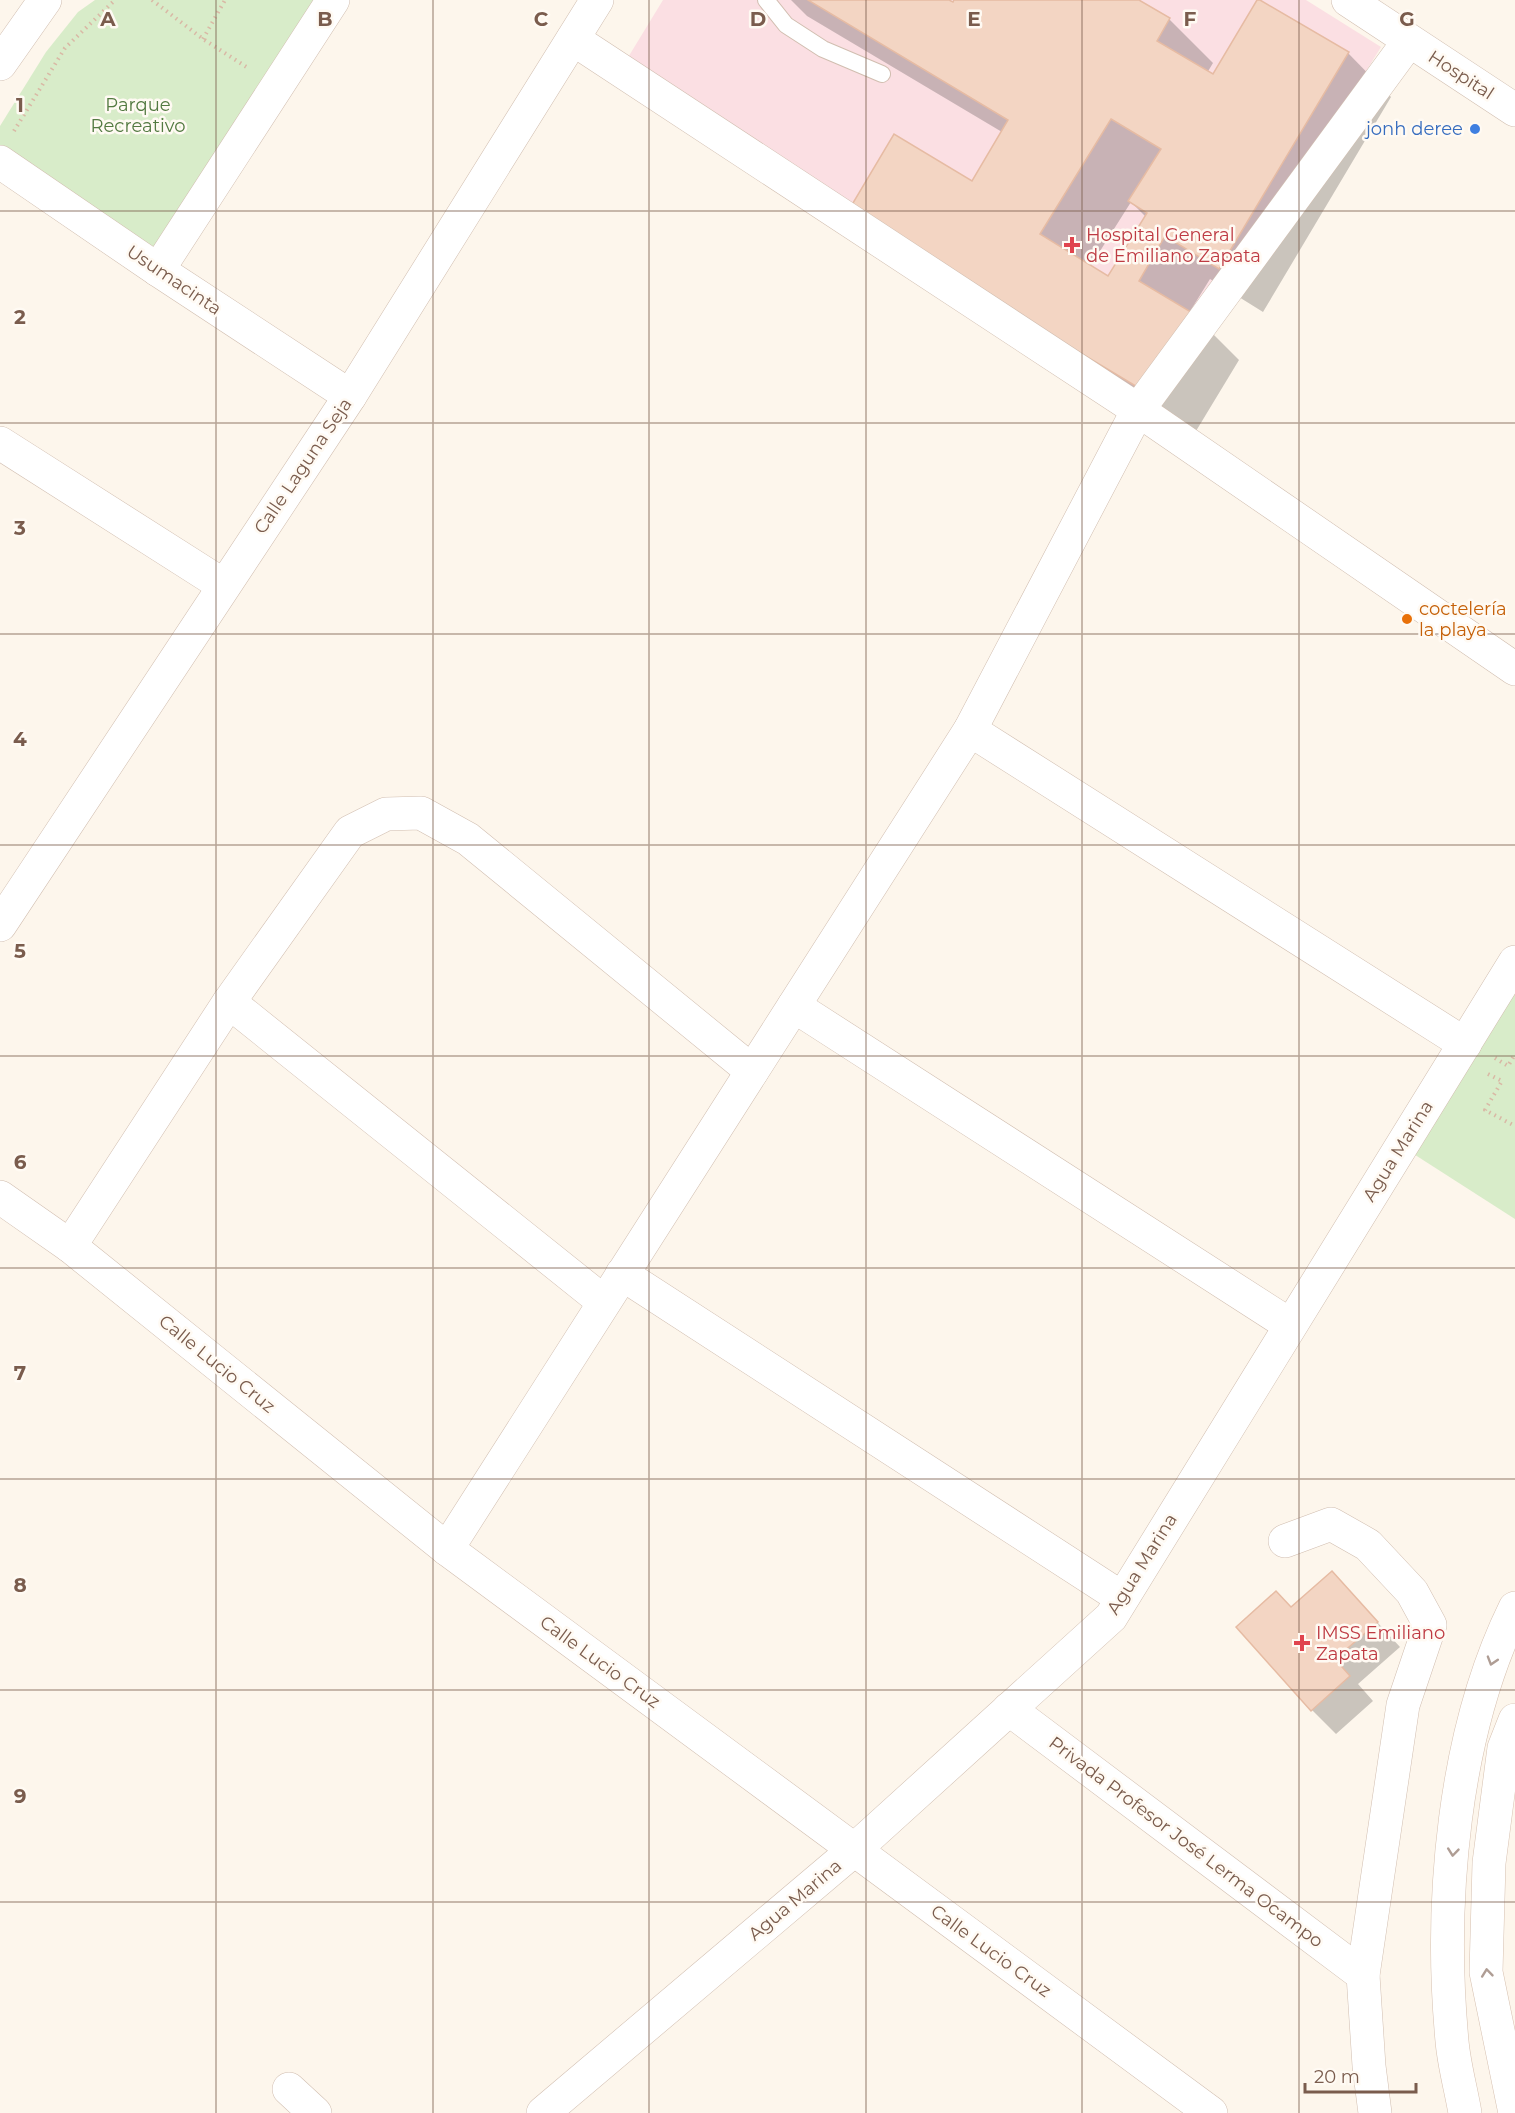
<svg xmlns="http://www.w3.org/2000/svg" width="1515" height="2113" viewBox="0 0 1515 2113" font-family="Montserrat,sans-serif">
  <rect width="100%" height="100%" fill="#fdf6ec"/>
  <!-- medical -->
  <path fill="#fbdfe3" d="M663,0H1306L1381,47L1157,409L613,82Z"/>
  <!-- green -->
  <g fill="#d8ecc9">
    <path d="M95,0H341L173,266L0,167V126L46,52L78,12Z"/>
    <path d="M1515,989V1219L1409,1151Z"/>
  </g>
  <!-- shadow -->
  <g fill="#0003" fill-rule="evenodd">
    <path d="M791,0H946L953,5L956,0H1136L1169,19L1213,63L1207,73L1213,76L1348,53L1391,97L1263,312L1210,279L1189,313L1195,316L1239,360L1193,436L892,257L972,183L1002,132L807,16ZM1131,202L1146,217L1108,278L1090,267Z"/>
    <path d="M1332,1573L1400,1647L1358,1684L1373,1701L1336,1734L1312,1710L1292,1609Z"/>
  </g>
  <!-- building -->
  <g fill="#f3d5c3" stroke="#e6bba3" stroke-width="1.5" fill-rule="evenodd">
    <path d="M808,0H949L953,2L954,0H1139L1170,18L1157,41L1213,74L1257,0H1260L1349,52L1219,269L1165,236L1139,281L1196,315L1149,394L847,213L894,134L972,181L1008,120ZM1111,119L1161,149L1128,201L1147,213L1108,276L1040,234Z"/>
    <path d="M1332,1571L1378,1622L1335,1659L1350,1676L1311,1711L1236,1627L1276,1591L1291,1607Z"/>
  </g>
  <g fill="none" stroke-linecap="round" stroke-linejoin="round">
    <defs>
      <path id="service" d="M766,0L786,25L823,49L882,74"/>
      <g id="minor">
        <path d="M1348,0L1515,110"/>
        <path d="M573,39L1138,410L1515,669"/>
        <path d="M0,64L45,0"/>
        <path d="M0,162L158,270L350,396"/>
        <path d="M158,270L333,0"/>
        <path d="M0,443L223,585"/>
        <path d="M970,730L1465,1044"/>
        <path d="M0,925L350,396L597,0"/>
        <path d="M229,1002L604,1302"/>
        <path d="M794,1006L1290,1325"/>
        <path d="M0,1197L70,1246L447,1549L1211,2113"/>
        <path d="M70,1246L229,1002L350,832L386,814L421,813L468,839L752,1071"/>
        <path d="M622,1274L1122,1598"/>
        <path d="M1285,1541L1331,1524L1368,1545L1412,1592L1430,1625L1403,1705L1363,1975L1369,2066L1375,2113"/>
        <path d="M447,1549L970,730L1138,410L1409,41"/>
        <path d="M1009,1709L1363,1975"/>
        <path d="M289,2089L315,2113"/>
        <path d="M543,2113L854,1850L1111,1617L1515,962"/>
      </g>
      <g id="secondary">
        <path d="M1465,2113C1461,2089 1454,2065 1452,2041C1439,1902 1453,1734 1515,1608"/>
        <path d="M1515,2113L1486,1972L1489,1863L1504,1748L1515,1720"/>
      </g>
    </defs>
    <!-- service casing -->
    <use href="#service" stroke="#d1beb0" stroke-width="18"/>
    <!-- minor casing -->
    <use href="#minor" stroke="#d1beb0" stroke-width="34"/>
    <!-- secondary casing -->
    <use href="#secondary" stroke="#d6c0b0" stroke-width="34"/>
    <!-- path -->
    <g stroke="#d9b8a5" stroke-width="4" stroke-dasharray="1.5 4.5" stroke-linecap="butt">
      <path d="M152,0L203,39L248,68"/>
      <path d="M203,39L225,0"/>
      <path d="M14,131L65,48L115,0"/>
      <path d="M1495,1058L1508,1066L1515,1054"/>
      <path d="M1488,1074L1502,1081L1485,1110L1515,1126"/>
    </g>
    <!-- service -->
    <use href="#service" stroke="#fff" stroke-width="16"/>
    <!-- minor -->
    <use href="#minor" stroke="#fff" stroke-width="33"/>
    <!-- secondary -->
    <use href="#secondary" stroke="#fff" stroke-width="33"/>
  </g>
  <!-- one-way arrows -->
  <defs><path id="oneway-chevron" d="M-2-3.5L2.5 0L-2 3.5" fill="none" stroke-width="1.6" stroke-linecap="round" stroke-linejoin="round" transform="scale(1.5)"/></defs>
  <g stroke="#af9d94">
    <use href="#oneway-chevron" transform="translate(1492 1661) rotate(107)"/>
    <use href="#oneway-chevron" transform="translate(1453 1852) rotate(96)"/>
    <use href="#oneway-chevron" transform="translate(1487 1973) rotate(-96)"/>
  </g>
  <!-- grid -->
  <path fill="none" stroke="#7a5c4d" stroke-width="1.5" stroke-opacity="0.55" d="M216,0V2113M433,0V2113M649,0V2113M866,0V2113M1082,0V2113M1299,0V2113M0,211H1515M0,423H1515M0,634H1515M0,845H1515M0,1056H1515M0,1268H1515M0,1479H1515M0,1690H1515M0,1902H1515"/>
  <!-- markers -->
  <circle fill="#3f7fe0" stroke="#fffaf3" stroke-width="2" cx="1475" cy="129" r="6"/>
  <g fill="#e0444e" stroke="#fffaf3" stroke-width="2">
    <path d="M1069 236h6v6h6v6h-6v6h-6v-6h-6v-6h6z"/>
    <path d="M1299 1634h6v6h6v6h-6v6h-6v-6h-6v-6h6z"/>
  </g>
  <circle fill="#e8710a" stroke="#fffaf3" stroke-width="2" cx="1407" cy="619" r="6"/>
  <g text-anchor="middle" dominant-baseline="central" stroke-width="5" stroke-linejoin="round" paint-order="stroke">
    <!-- street labels -->
    <g font-size="18" fill="#7a5c4d" stroke="#fffaf3">
      <text transform="translate(1461 75) rotate(33)">Hospital</text>
      <text transform="translate(174 280) rotate(34)">Usumacinta</text>
      <text transform="translate(303 466) rotate(-56)">Calle Laguna Seja</text>
      <text transform="translate(1398 1151) rotate(-58)">Agua Marina</text>
      <text transform="translate(217 1364) rotate(39)">Calle Lucio Cruz</text>
      <text transform="translate(1142 1564) rotate(-58)">Agua Marina</text>
      <text transform="translate(600 1662) rotate(36)">Calle Lucio Cruz</text>
      <text transform="translate(1186 1842) rotate(37)">Privada Profesor José Lerma Ocampo</text>
      <text transform="translate(795 1900) rotate(-40)">Agua Marina</text>
      <text transform="translate(991 1951) rotate(36)">Calle Lucio Cruz</text>
    </g>
    <!-- park labels -->
    <g font-size="18" fill="#537a41" stroke="#fffaf3">
      <text x="138" y="105">Parque<tspan x="138" dy="21">Recreativo</tspan></text>
    </g>
    <!-- shop labels -->
    <g font-size="18" fill="#366cbe" stroke="#fffaf3" text-anchor="end">
      <text x="1463" y="129">jonh deree</text>
    </g>
    <!-- health labels -->
    <g font-size="18" fill="#be3a42" stroke="#fffaf3" text-anchor="start">
      <text x="1086" y="235">Hospital General<tspan x="1086" dy="21">de Emiliano Zapata</tspan></text>
      <text x="1316" y="1633">IMSS Emiliano<tspan x="1316" dy="21">Zapata</tspan></text>
    </g>
    <!-- food labels -->
    <g font-size="18" fill="#c56008" stroke="#fffaf3" text-anchor="start">
      <text x="1419" y="609">coctelería<tspan x="1419" dy="21">la playa</tspan></text>
    </g>
  </g>
  <g font-size="20" text-anchor="middle" font-weight="bold" fill="#7a5c4d" stroke="#fffaf3" stroke-width="5" stroke-linejoin="round" paint-order="stroke">
    <text x="108" y="26">A</text>
    <text x="325" y="26">B</text>
    <text x="541" y="26">C</text>
    <text x="758" y="26">D</text>
    <text x="974" y="26">E</text>
    <text x="1190" y="26">F</text>
    <text x="1407" y="26">G</text>
    <text x="20" y="112">1</text>
    <text x="20" y="324">2</text>
    <text x="20" y="535">3</text>
    <text x="20" y="746">4</text>
    <text x="20" y="958">5</text>
    <text x="20" y="1169">6</text>
    <text x="20" y="1380">7</text>
    <text x="20" y="1592">8</text>
    <text x="20" y="1803">9</text>
  </g>
  <!-- scale -->
  <path d="M1305 2083v9h111v-9" fill="none" stroke="#7a5c4d" stroke-width="3"/>
  <text x="1314" y="2083" font-size="18" fill="#7a5c4d" stroke="#fffaf3" stroke-width="4.5" paint-order="stroke">20 m</text>
</svg>
